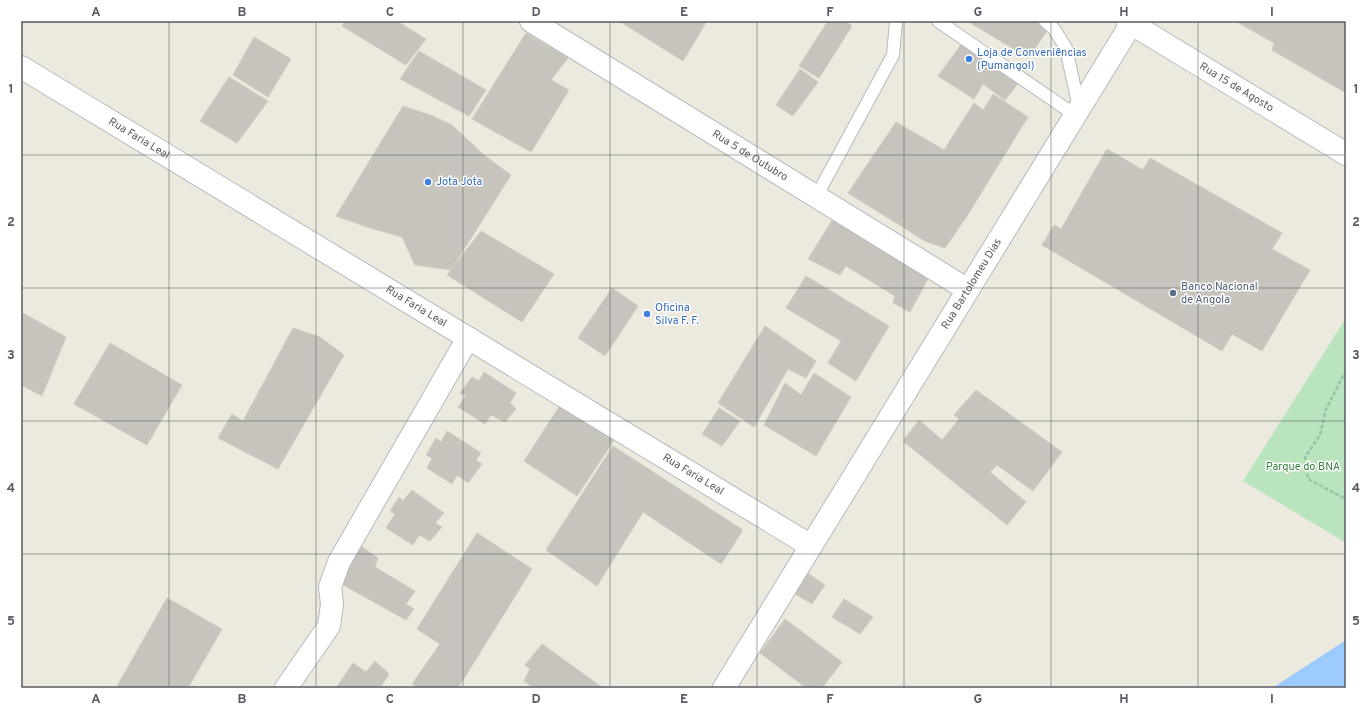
<svg xmlns="http://www.w3.org/2000/svg" width="1367" height="709" viewBox="0 0 1367 709" font-family="Overpass,sans-serif">
  <rect width="100%" height="100%" fill="#eceadf"/>
  <!-- green -->
  <path fill="#bae4be" d="M1346,318V543L1243,481Z"/>
  <!-- water -->
  <path fill="#9ccbff" d="M1346,640V688H1273L1280,683Z"/>
  <!-- building -->
  <g fill="#c6c4bc" stroke="#d0ccbe">
    <path d="M345,21H397L426,39L406,65L342,26Z"/>
    <path d="M619,21H707L683,61Z"/>
    <path d="M828,21H845L852,26L819,78L799,66Z"/>
    <path d="M967,21H1035L1048,29L1029,58Z"/>
    <path d="M1235,21H1346V93L1272,50L1274,43Z"/>
    <path d="M526,33L568,58L551,80L569,90L531,152L472,119Z"/>
    <path d="M254,37L291,59L268,97L233,75Z"/>
    <path d="M963,42L1020,81L1005,100L983,84L974,99L938,76Z"/>
    <path d="M419,51L486,90L469,116L400,79Z"/>
    <path d="M800,69L818,82L793,116L776,105Z"/>
    <path d="M229,77L268,101L237,143L200,121Z"/>
    <path d="M993,94L1028,117L967,216L945,248L925,241L848,193L896,122L944,150L974,103L983,110Z"/>
    <path d="M403,106L433,116L452,125L484,155L511,175L451,270L415,265L402,237L367,227L336,216Z"/>
    <path d="M1107,149L1143,170L1150,158L1282,233L1272,249L1310,270L1262,351L1232,334L1222,351L1042,245L1054,225L1061,229Z"/>
    <path d="M835,216L931,273L910,312L893,303L895,296L846,266L840,275L808,259Z"/>
    <path d="M481,231L554,274L522,322L447,275Z"/>
    <path d="M806,276L889,326L856,381L828,363L841,341L786,308Z"/>
    <path d="M612,288L638,306L605,356L578,338Z"/>
    <path d="M21,312L66,337L42,396L21,385Z"/>
    <path d="M765,326L816,361L806,378L788,369L754,427L718,403Z"/>
    <path d="M293,328L320,337L344,355L278,469L218,438L232,414L243,421Z"/>
    <path d="M110,343L182,385L147,445L74,404Z"/>
    <path d="M484,372L516,393L510,403L516,409L505,422L491,415L485,424L458,407L466,396L460,393L472,377L479,381Z"/>
    <path d="M814,373L851,397L816,456L764,425L785,383L801,395Z"/>
    <path d="M976,390L1062,452L1033,491L997,465L990,472L1026,502L1007,525L903,441L919,420L942,440L959,419L954,415Z"/>
    <path d="M561,404L616,437L577,496L524,461Z"/>
    <path d="M719,408L740,421L722,446L702,434Z"/>
    <path d="M447,431L481,453L476,460L482,464L468,483L457,475L452,484L427,468L432,458L426,455L436,438L441,442Z"/>
    <path d="M613,446L743,530L721,564L643,512L597,586L546,550Z"/>
    <path d="M412,490L444,513L435,523L442,527L430,541L419,535L413,545L386,528L395,514L390,511L399,497L403,501Z"/>
    <path d="M477,533L532,569L458,688H418L412,684L440,644L417,629Z"/>
    <path d="M361,546L378,558L375,567L415,591L406,604L414,609L406,620L338,582Z"/>
    <path d="M806,572L825,585L812,604L792,592Z"/>
    <path d="M167,598L222,629L188,688H116Z"/>
    <path d="M844,599L873,617L860,634L832,617Z"/>
    <path d="M785,619L842,662L822,688H806L760,653Z"/>
    <path d="M542,644L603,688H533L524,681L530,669L525,665Z"/>
    <path d="M375,661L389,674L380,688H336L353,663L366,672Z"/>
  </g>
  <g fill="none" stroke-linecap="round" stroke-linejoin="round">
    <defs>
      <g id="service">
        <path d="M938,21L1075,115"/>
        <path d="M1045,21L1054,29L1066,48L1079,108"/>
        <path d="M816,197L893,55L896,21"/>
      </g>
      <g id="minor">
        <path id="s1" d="M531,21L968,290"/>
        <path id="s2" d="M21,67L811,546"/>
        <path d="M286,688L329,626L332,604L330,587L339,562L468,338"/>
        <path id="s3" d="M724,688L1133,21"/>
      </g>
      <g id="secondary">
        <path id="s4" d="M1127,21L1346,154"/>
      </g>
    </defs>
    <!-- service casing -->
    <use href="#service" stroke="#b7b9bf" stroke-width="14"/>
    <!-- minor casing -->
    <use href="#minor" stroke="#b7b9bf" stroke-width="24"/>
    <!-- secondary casing -->
    <use href="#secondary" stroke="#b8bbc2" stroke-width="24"/>
    <!-- path -->
    <path stroke="#93c5a6" stroke-width="2.5" stroke-dasharray="4 2" stroke-linecap="butt" d="M1346,370L1326,409L1320,435L1305,457L1308,479L1346,499"/>
    <!-- service -->
    <use href="#service" stroke="#fff" stroke-width="12"/>
    <!-- minor -->
    <use href="#minor" stroke="#fff" stroke-width="22"/>
    <!-- secondary -->
    <use href="#secondary" stroke="#fff" stroke-width="22"/>
  </g>
  <!-- grid -->
  <path fill="none" stroke="#585b61" stroke-width="1" stroke-opacity="0.55" d="M169,21V688M316,21V688M463,21V688M610,21V688M757,21V688M904,21V688M1051,21V688M1198,21V688M21,155H1346M21,288H1346M21,421H1346M21,554H1346"/>
  <!-- markers -->
  <g fill="#3f7fe0" stroke="#fff" stroke-width="1.5">
    <circle cx="969" cy="59" r="4"/>
    <circle cx="428" cy="182" r="4"/>
    <circle cx="647" cy="314" r="4"/>
  </g>
  <circle fill="#5c6f8a" stroke="#fff" stroke-width="1.5" cx="1173" cy="293" r="4"/>
  <g text-anchor="middle" dominant-baseline="central" stroke-width="3" stroke-linejoin="round" paint-order="stroke">
    <!-- shop labels -->
    <g font-size="11" fill="#366cbe" stroke="#fff" text-anchor="start">
      <text x="977" y="53">Loja de Conveniências<tspan x="977" dy="13">(Pumangol)</tspan></text>
      <text x="436" y="182">Jota Jota</text>
      <text x="655" y="308">Oficina<tspan x="655" dy="13">Silva F. F.</tspan></text>
    </g>
    <!-- street labels -->
    <g font-size="11" fill="#585b61" stroke="#fff">
      <text stroke="none"><textPath href="#s4" startOffset="128">Rua 15 de Agosto</textPath></text>
      <text stroke="none"><textPath href="#s2" startOffset="138">Rua Faria Leal</textPath></text>
      <text stroke="none"><textPath href="#s1" startOffset="257">Rua 5 de Outubro</textPath></text>
      <text stroke="none"><textPath href="#s3" startOffset="474">Rua Bartolomeu Dias</textPath></text>
      <text stroke="none"><textPath href="#s2" startOffset="462">Rua Faria Leal</textPath></text>
      <text stroke="none"><textPath href="#s2" startOffset="786">Rua Faria Leal</textPath></text>
    </g>
    <!-- service labels -->
    <g font-size="11" fill="#4e5e75" stroke="#fff" text-anchor="start">
      <text x="1181" y="287">Banco Nacional<tspan x="1181" dy="13">de Angola</tspan></text>
    </g>
    <!-- park labels -->
    <g font-size="11" fill="#33853e" stroke="#fff">
      <text x="1303" y="467">Parque do BNA</text>
    </g>
  </g>
  <!-- border -->
  <rect width="1367" height="709" fill="none" stroke="#ffffff" stroke-width="44"/>
  <rect x="22" y="22" width="1323" height="665" fill="none" stroke="#585b61" stroke-width="1.5"/>
  <g font-size="13" text-anchor="middle" font-weight="bold" fill="#585b61">
    <text x="96" y="16">A</text>
    <text x="242" y="16">B</text>
    <text x="390" y="16">C</text>
    <text x="536" y="16">D</text>
    <text x="684" y="16">E</text>
    <text x="830" y="16">F</text>
    <text x="978" y="16">G</text>
    <text x="1124" y="16">H</text>
    <text x="1272" y="16">I</text>
    <text x="11" y="93">1</text>
    <text x="1356" y="93">1</text>
    <text x="11" y="226">2</text>
    <text x="1356" y="226">2</text>
    <text x="11" y="359">3</text>
    <text x="1356" y="359">3</text>
    <text x="11" y="492">4</text>
    <text x="1356" y="492">4</text>
    <text x="11" y="625">5</text>
    <text x="1356" y="625">5</text>
    <text x="96" y="703">A</text>
    <text x="242" y="703">B</text>
    <text x="390" y="703">C</text>
    <text x="536" y="703">D</text>
    <text x="684" y="703">E</text>
    <text x="830" y="703">F</text>
    <text x="978" y="703">G</text>
    <text x="1124" y="703">H</text>
    <text x="1272" y="703">I</text>
  </g>
</svg>
